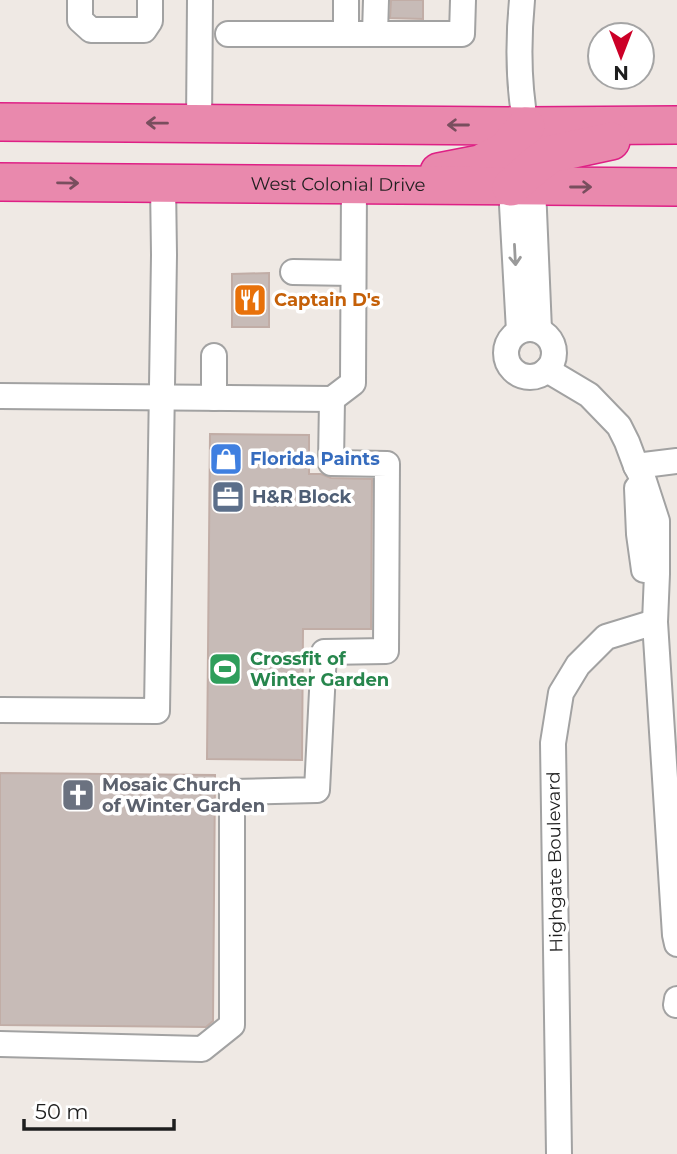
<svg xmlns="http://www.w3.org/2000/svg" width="677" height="1154" viewBox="0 0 677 1154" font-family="Montserrat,sans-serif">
  <rect width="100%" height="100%" fill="#efe9e4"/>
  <!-- building -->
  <g fill="#c7bbb7" stroke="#c1ada6" stroke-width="2">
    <path d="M391,0H423V19L390,18Z"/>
    <path d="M269,273V327H232V274Z"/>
    <path d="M210,434L309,435V474H321L331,478L372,479L371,629H303L302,760L207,759Z"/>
    <path d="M0,773L215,775L213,1021L206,1027L0,1025Z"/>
  </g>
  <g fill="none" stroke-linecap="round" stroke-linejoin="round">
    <defs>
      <g id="minor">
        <path d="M80,0V20L91,30H144L150,21V0"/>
        <path d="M522,0C518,42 518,84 526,126"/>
        <path d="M228,34H462L463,0"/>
        <path d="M346,34V0"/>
        <path d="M375,34L376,0"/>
        <path d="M199,124L200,0"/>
        <path d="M511,187L519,331"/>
        <path d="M533,187L539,330"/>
        <path d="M293,272L353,273"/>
        <circle cx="530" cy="353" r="24"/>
        <path d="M547,370L589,395L619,426L627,442L636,466L644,481L657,521V574L655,622L675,935L677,944"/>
        <path d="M0,396L332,399L353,383L354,185"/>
        <path d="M214,398V356"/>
        <path d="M636,466L677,461"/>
        <path d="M637,488L639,534L644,570"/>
        <path d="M0,710L157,711L164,255L163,184"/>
        <path d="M676,1005L677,999"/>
        <path d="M0,1044L202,1049L232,1025V792L317,790L324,652L386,651L387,464L331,463L332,399"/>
        <path d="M559,1154L553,743L561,693L578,665L606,637L655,622"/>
      </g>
      <g id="highway">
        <path d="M0,122L526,126L677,125"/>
        <path d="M439,172L480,164L506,150L526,126"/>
        <path id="s1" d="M0,182L677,187"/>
        <path d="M511,187L537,164L551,154L611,141"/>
      </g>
    </defs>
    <!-- minor casing -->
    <use href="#minor" stroke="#a2a2a2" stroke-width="28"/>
    <!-- highway casing -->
    <use href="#highway" stroke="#de2085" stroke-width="40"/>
    <!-- minor -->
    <use href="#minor" stroke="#fff" stroke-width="24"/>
    <!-- highway -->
    <use href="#highway" stroke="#e989ad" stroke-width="37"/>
  </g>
  <!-- one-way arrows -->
  <defs><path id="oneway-shaft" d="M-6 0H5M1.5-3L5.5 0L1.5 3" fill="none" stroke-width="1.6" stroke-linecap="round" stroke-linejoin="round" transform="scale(1.75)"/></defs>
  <g stroke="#794e5e">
    <use href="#oneway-shaft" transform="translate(157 123) rotate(-179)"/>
    <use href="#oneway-shaft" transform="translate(458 125) rotate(-180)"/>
    <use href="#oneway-shaft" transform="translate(68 183) rotate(1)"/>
    <use href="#oneway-shaft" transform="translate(581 187)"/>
  </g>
  <use stroke="#9a9a9a" href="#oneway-shaft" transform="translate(515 255) rotate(87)"/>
  <!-- icons -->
  <defs>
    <symbol id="restaurant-square" viewBox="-11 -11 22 22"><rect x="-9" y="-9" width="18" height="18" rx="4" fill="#e8710a" stroke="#fff"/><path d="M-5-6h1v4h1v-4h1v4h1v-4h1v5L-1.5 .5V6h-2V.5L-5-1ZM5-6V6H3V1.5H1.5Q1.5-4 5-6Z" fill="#fff"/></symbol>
    <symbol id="shop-square" viewBox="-11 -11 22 22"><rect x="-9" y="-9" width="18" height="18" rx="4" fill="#3f7fe0" stroke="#fff"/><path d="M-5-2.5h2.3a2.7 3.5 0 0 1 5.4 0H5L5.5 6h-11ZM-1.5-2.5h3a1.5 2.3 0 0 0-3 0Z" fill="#fff"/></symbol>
    <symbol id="office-square" viewBox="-11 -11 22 22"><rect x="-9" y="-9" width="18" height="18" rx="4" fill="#5c6f8a" stroke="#fff"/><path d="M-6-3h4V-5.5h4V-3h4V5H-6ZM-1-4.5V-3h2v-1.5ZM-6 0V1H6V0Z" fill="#fff"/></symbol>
    <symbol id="stadium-square" viewBox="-11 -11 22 22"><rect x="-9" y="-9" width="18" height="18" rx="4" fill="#2e9e5b" stroke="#fff"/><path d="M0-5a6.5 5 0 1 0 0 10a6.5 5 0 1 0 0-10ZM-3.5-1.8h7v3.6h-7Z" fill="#fff"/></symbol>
    <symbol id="church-square" viewBox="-11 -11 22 22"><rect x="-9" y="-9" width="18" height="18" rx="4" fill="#6b7280" stroke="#fff"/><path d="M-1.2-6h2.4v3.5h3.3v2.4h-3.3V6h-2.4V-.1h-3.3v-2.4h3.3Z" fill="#fff"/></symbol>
  </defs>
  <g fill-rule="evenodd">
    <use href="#restaurant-square" x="231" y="281" width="38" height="38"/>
    <use href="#shop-square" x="207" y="440" width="38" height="38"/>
    <use href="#office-square" x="209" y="478" width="38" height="38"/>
    <use href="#stadium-square" x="206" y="650" width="38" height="38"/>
    <use href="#church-square" x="59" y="776" width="38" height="38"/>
  </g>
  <g text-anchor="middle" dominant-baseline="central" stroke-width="7" stroke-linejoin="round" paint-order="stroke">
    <!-- street labels -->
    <g font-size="18" fill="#1e1e1e" stroke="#fff">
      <text stroke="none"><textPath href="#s1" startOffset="338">West Colonial Drive</textPath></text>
      <text transform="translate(555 862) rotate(-91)">Highgate Boulevard</text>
    </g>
    <!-- food labels -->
    <g font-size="18" font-weight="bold" fill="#c56008" stroke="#fff" text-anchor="start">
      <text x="274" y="300">Captain D's</text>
    </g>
    <!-- shop labels -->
    <g font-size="18" font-weight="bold" fill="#366cbe" stroke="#fff" text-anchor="start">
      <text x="250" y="459">Florida Paints</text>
    </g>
    <!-- service labels -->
    <g font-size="18" font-weight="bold" fill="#4e5e75" stroke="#fff" text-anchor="start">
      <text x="252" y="497">H&amp;R Block</text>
    </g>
    <!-- leisure labels -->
    <g font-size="18" font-weight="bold" fill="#27864d" stroke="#fff" text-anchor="start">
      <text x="250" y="659">Crossfit of<tspan x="250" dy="21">Winter Garden</tspan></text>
    </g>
    <!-- worship labels -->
    <g font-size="18" font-weight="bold" fill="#5b616d" stroke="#fff" text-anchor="start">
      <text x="102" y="785">Mosaic Church<tspan x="102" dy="21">of Winter Garden</tspan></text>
    </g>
  </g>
  <!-- north arrow -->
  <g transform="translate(621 56) rotate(180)"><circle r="33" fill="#ffffff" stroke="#a5a5a5" stroke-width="2"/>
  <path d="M0-5L12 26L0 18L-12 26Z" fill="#cc0027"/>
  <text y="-10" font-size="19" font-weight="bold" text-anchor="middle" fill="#1e1e1e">N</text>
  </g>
  <!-- scale -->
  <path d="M24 1119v10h150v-10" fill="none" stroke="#1e1e1e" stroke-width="3.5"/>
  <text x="35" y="1119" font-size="21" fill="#1e1e1e" stroke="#ffffff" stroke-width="5" paint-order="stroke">50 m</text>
</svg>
